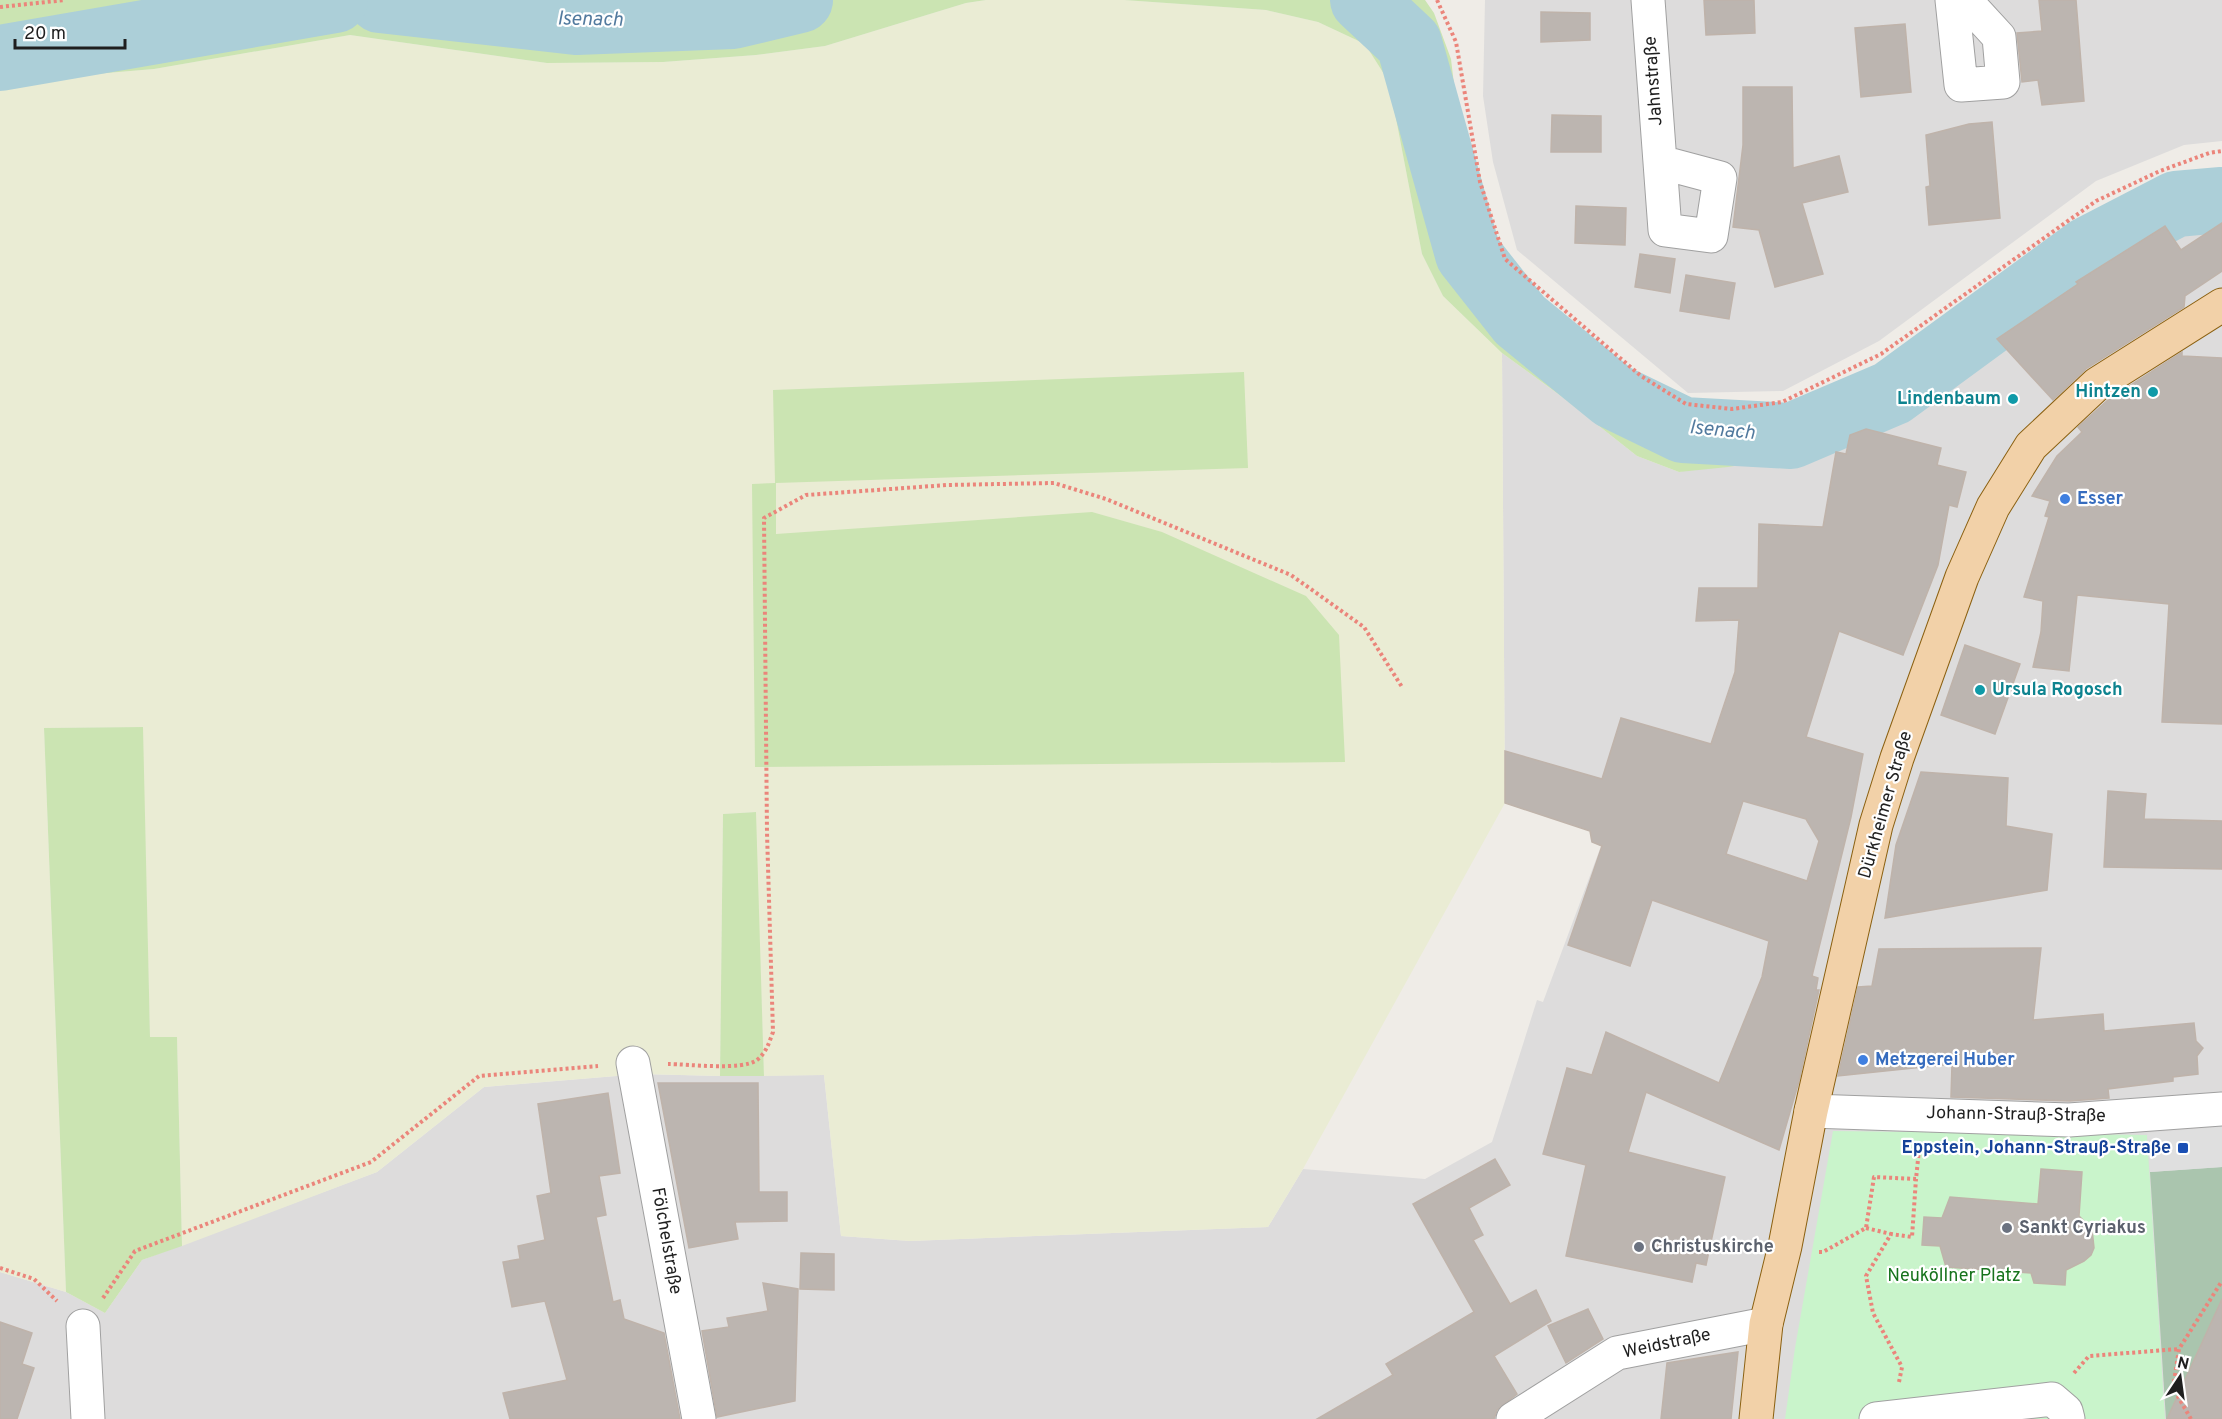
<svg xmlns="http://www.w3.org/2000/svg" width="2222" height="1419" viewBox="0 0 2222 1419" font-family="Overpass,sans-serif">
  <rect width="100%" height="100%" fill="#efece7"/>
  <!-- residential -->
  <g fill="#dddcdc">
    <path d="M1485,0H2222V141L2184,145L2096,181L1879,341L1783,391L1688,393L1517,250L1493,162L1483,96Z"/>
    <path d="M2222,214V1419H0V1272L66,1292L105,1313L142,1260L377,1172L484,1087L640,1074L720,1076L824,1075L841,1236L910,1241L1268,1227L1303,1169L1425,1179L1492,1142L1537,1000L1543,1002L1601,846L1591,842L1590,831L1505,803L1502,353L1561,396L1637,456L1679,472L1876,423L2059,295L2099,259L2160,219Z"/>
  </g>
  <!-- farmland -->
  <path fill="#eaecd4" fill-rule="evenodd" d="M986,0H1124L1266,10L1318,22L1365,44L1389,82L1422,254L1443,296L1502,353L1505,803L1303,1169L1268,1227L910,1241L841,1236L824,1075L764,1076L755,812L723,814L720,1076L640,1074L484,1087L377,1172L182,1246L177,1038L150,1037L142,727L44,728L66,1292L0,1272V82L154,69L350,35L547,63L663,62L756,55L825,46L966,3ZM775,484L776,534L801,766L756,767Z"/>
  <!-- grass -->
  <g fill="#cbe4b2">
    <path d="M0,0H986L966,3L825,46L756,55L663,62L547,63L350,35L154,69L0,82Z"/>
    <path d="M1124,0H1425L1434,13L1451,59L1460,135L1486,257L1548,318L1647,396L1708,426L1794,419L1944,334L2035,265L2148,192L2222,174V214L2160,219L2099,259L2059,295L1876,423L1817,447L1773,460L1728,467L1679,472L1637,456L1561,396L1502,353L1443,296L1422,254L1389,82L1365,44L1318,22L1266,10Z"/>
    <path d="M1244,372L1248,468L776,483V534L1092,512L1162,532L1306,596L1339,635L1345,762L755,767L752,484L775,483L773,390Z"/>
    <path d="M143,727L150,1037H177L182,1246L142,1260L105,1313L66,1292L44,728Z"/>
    <path d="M756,812L764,1076H720L723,814Z"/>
  </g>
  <!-- cemetery -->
  <path fill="#aac5ae" d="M2222,1167V1419H2166L2150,1172Z"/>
  <!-- park -->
  <path fill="#c9f4cb" d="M1833,1131L2147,1135L2165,1419H1785L1795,1348Z"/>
  <!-- parking -->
  <path fill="#dfdfdf" d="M2222,1127V1167L2150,1172L2147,1133Z"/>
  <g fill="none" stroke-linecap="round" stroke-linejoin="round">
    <!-- river -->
    <g stroke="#accfd8" stroke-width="66">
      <path d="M380,0L576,22L733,16L800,0"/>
      <path d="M1363,0L1409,43L1468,254L1520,320L1613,396L1683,430L1791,436L1892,393L2089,249L2176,204L2222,200"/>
      <path d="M0,58L335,0"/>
    </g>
  </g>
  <!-- building -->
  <g fill="#bcb5b0" stroke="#bfb3aa" stroke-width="1.5" fill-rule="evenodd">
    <path d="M1704,0H1754L1755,33L1706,35Z"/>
    <path d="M2039,0H2076L2084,101L2042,105L2038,80L2022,82L2017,33L2042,31Z"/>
    <path d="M1541,12L1590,13V40L1541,42Z"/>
    <path d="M1905,24L1911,92L1861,97L1855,28Z"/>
    <path d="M1743,87H1792L1793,168L1839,156L1848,192L1802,203L1823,274L1775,287L1759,230L1733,227L1743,145Z"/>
    <path d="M1552,115L1601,116V152H1551Z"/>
    <path d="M1992,122L2000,218L1929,225L1926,187L1930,186L1926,135L1969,124Z"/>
    <path d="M1576,206L1626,208L1625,245L1575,243Z"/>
    <path d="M2222,223V271L2185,296L2184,307L2087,368L2053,400L1997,339L2078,284L2076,282L2165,226L2181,250Z"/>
    <path d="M1640,254L1675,259L1670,293L1635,287Z"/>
    <path d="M1686,275L1735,283L1729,319L1680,311Z"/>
    <path d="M2182,352V356L2222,358V724L2162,722L2169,604L2077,595L2069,671L2033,667L2041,632L2043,601L2024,597L2049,517L2045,516L2050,501L2032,496L2057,456L2082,432L2078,427L2109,399Z"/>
    <path d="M1866,429L1941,448L1937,465L1966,472L1957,507L1949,505L1938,565L1903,655L1839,631L1806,737L1863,754L1851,817L1812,976L1818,978L1816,990H1819L1799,1081L1779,1150L1646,1092L1628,1152L1725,1177L1706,1265L1696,1263L1692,1282L1566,1256L1586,1165L1543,1154L1567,1068L1592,1075L1606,1032L1719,1083L1762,977L1769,941L1652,900L1630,966L1568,945L1602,846L1592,842L1590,831L1505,803V751L1602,779L1621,718L1711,744L1735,672L1739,620L1696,621L1699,588H1758L1759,524L1823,527L1836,452L1846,454L1850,435ZM1743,801L1806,819L1819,841L1807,881L1726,854Z"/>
    <path d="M1965,645L2020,664L1995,734L1941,715Z"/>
    <path d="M1921,772L2008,778L2006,826L2052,834L2047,890L1885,918L1896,845Z"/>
    <path d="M2108,791L2146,794L2144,819L2222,821V869L2104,867Z"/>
    <path d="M2041,948L2033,1020L2103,1014L2104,1031L2194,1023L2196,1041L2203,1048L2197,1056L2198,1074L2173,1077V1081L2108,1089L2109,1098L2070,1101L1951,1097L1952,1064L1838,1076L1858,987L1872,986L1879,949Z"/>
    <path d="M658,1083H758L759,1192H787V1221L735,1222L738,1239L689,1248Z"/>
    <path d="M608,1093L620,1173L599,1176L606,1215L596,1217L613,1302L620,1300L624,1319L664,1333L680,1419H510L503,1393L567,1380L545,1301L512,1307L503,1262L520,1259L518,1246L545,1240L537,1196L551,1193L538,1104Z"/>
    <path d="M1495,1159L1510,1185L1469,1208L1483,1235L1473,1240L1510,1304L1536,1290L1551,1321L1494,1356L1517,1394L1497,1410L1494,1419H1317L1393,1375L1386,1364L1474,1312L1413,1204Z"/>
    <path d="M2041,1169L2082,1172L2079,1216L2092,1229L2094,1248L2091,1255L2084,1261L2066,1270L2065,1285L2034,1283L2031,1273L1946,1267L1940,1246L1922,1245L1924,1217L1942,1218L1950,1197L2038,1204Z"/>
    <path d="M801,1253L834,1254V1290L800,1289Z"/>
    <path d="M763,1283L798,1289L795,1401L717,1417L702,1331L729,1327L727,1318L768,1311Z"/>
    <path d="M2222,1299V1419H2167Z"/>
    <path d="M1588,1309L1603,1339L1566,1363L1548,1326Z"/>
    <path d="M0,1322L32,1333L22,1364L34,1368L17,1419H0Z"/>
    <path d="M1738,1352L1731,1419H1661L1667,1363Z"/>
  </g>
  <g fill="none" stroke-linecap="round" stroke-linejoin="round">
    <defs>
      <g id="minor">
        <path d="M1648,0L1665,230L1711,236L1720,178L1660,162"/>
        <path d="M1952,0L1961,85L2003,82L1999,37L1965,0"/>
        <path d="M633,1063L699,1419"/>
        <path d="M1811,1111L2069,1120L2222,1109"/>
        <path d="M83,1326L88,1419"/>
        <path d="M1513,1419L1617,1353L1766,1324"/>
        <path d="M1876,1419L2052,1399L2066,1411L2068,1419"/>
      </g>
      <path id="major" d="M1756,1419L1766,1324L1785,1246L1811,1111L1876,825L1897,758L1962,577L1993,507L2031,446L2097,384L2222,305"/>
    </defs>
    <!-- minor casing -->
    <use href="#minor" stroke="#a0a0a0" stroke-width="35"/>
    <!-- major casing -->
    <use href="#major" stroke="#8b6010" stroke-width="35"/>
    <!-- path -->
    <g stroke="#eb857b" stroke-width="4" stroke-dasharray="3 3" stroke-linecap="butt">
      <path d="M1437,0L1456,42L1480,182L1505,259L1641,376L1686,404L1732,409L1782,402L1881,354L2096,201L2160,171L2209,153L2222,151"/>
      <path d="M0,7L65,0"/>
      <path d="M668,1064C688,1064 742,1071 757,1060C766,1053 769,1043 773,1032L767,833L764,518L806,495L947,485L1054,483L1106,499L1291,575L1364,627L1402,687"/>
      <path d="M1866,1228L1891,1234"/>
      <path d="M1819,1252H1823L1866,1228L1874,1177L1916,1179L1919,1150"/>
      <path d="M0,1268L34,1279L57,1301"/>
      <path d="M103,1298L135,1251L371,1162L479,1076L598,1066"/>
      <path d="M2074,1373L2089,1356L2179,1349"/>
      <path d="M1899,1382L1902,1367L1873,1313L1866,1276L1891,1234L1912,1237L1916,1179"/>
      <path d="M2191,1419L2173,1388L2179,1349L2222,1281"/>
    </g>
    <!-- minor -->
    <use href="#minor" stroke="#fff" stroke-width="33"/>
    <!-- major -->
    <use href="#major" stroke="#f2d1a8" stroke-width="33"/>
  </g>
  <!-- markers -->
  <g fill="#0f9aa8" stroke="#fff" stroke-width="2">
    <circle cx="2153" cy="392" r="6"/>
    <circle cx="2013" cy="399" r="6"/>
    <circle cx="1980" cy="690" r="6"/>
  </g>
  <g fill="#3f7fe0" stroke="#fff" stroke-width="2">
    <circle cx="2065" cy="499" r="6"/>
    <circle cx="1863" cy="1060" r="6"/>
  </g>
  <rect fill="#1a4fb4" stroke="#fff" stroke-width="2" x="2177" y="1142" width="12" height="12" rx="3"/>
  <g fill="#6b7280" stroke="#fff" stroke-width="2">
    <circle cx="2007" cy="1228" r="6"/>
    <circle cx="1639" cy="1247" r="6"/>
  </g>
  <g text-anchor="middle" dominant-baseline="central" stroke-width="4.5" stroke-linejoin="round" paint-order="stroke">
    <!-- street labels -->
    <g font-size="18" fill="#1f1f1f" stroke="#fff">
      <text transform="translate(1654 81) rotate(-94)">Jahnstraße</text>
      <text transform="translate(1886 805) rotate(-74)">Dürkheimer Straße</text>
      <text transform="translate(2016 1115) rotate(1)">Johann-Strauß-Straße</text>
      <text transform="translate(666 1241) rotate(80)">Fölchelstraße</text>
      <text transform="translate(1667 1344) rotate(-12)">Weidstraße</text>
    </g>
    <!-- culture labels -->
    <g font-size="18" font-weight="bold" fill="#0d838f" stroke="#fff" text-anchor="end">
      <text x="2141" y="392">Hintzen</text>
      <text x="2001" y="399">Lindenbaum</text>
      <text x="1992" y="690" text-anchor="start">Ursula Rogosch</text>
    </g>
    <!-- shop labels -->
    <g font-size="18" font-weight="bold" fill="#366cbe" stroke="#fff" text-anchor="start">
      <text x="2077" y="499">Esser</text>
      <text x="1875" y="1060">Metzgerei Huber</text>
    </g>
    <!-- transit labels -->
    <g font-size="18" font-weight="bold" fill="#164399" stroke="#fff" text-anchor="end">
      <text x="2171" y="1148">Eppstein, Johann-Strauß-Straße</text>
    </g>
    <!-- worship labels -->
    <g font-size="18" font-weight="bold" fill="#5b616d" stroke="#fff" text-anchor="start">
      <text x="2019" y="1228">Sankt Cyriakus</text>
      <text x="1651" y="1247">Christuskirche</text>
    </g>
    <!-- park labels -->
    <g font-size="18" fill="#17731d" stroke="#fff">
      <text x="1954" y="1276">Neuköllner Platz</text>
    </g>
    <!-- water labels -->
    <g font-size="20" font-style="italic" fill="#527a9e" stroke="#fff">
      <text transform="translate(590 20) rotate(1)">Isenach</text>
      <text transform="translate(1722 431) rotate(5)">Isenach</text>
    </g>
  </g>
  <!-- north arrow -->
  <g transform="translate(2180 1377) rotate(13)" stroke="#ffffff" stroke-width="4.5" paint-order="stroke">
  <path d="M0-4.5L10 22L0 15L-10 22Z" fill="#1f1f1f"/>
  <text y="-9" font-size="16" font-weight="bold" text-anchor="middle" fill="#1f1f1f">N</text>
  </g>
  <!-- scale -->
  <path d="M15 39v9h110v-9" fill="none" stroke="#1f1f1f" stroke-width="3"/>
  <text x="24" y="39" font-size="18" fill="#1f1f1f" stroke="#ffffff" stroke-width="4.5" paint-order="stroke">20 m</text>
</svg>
